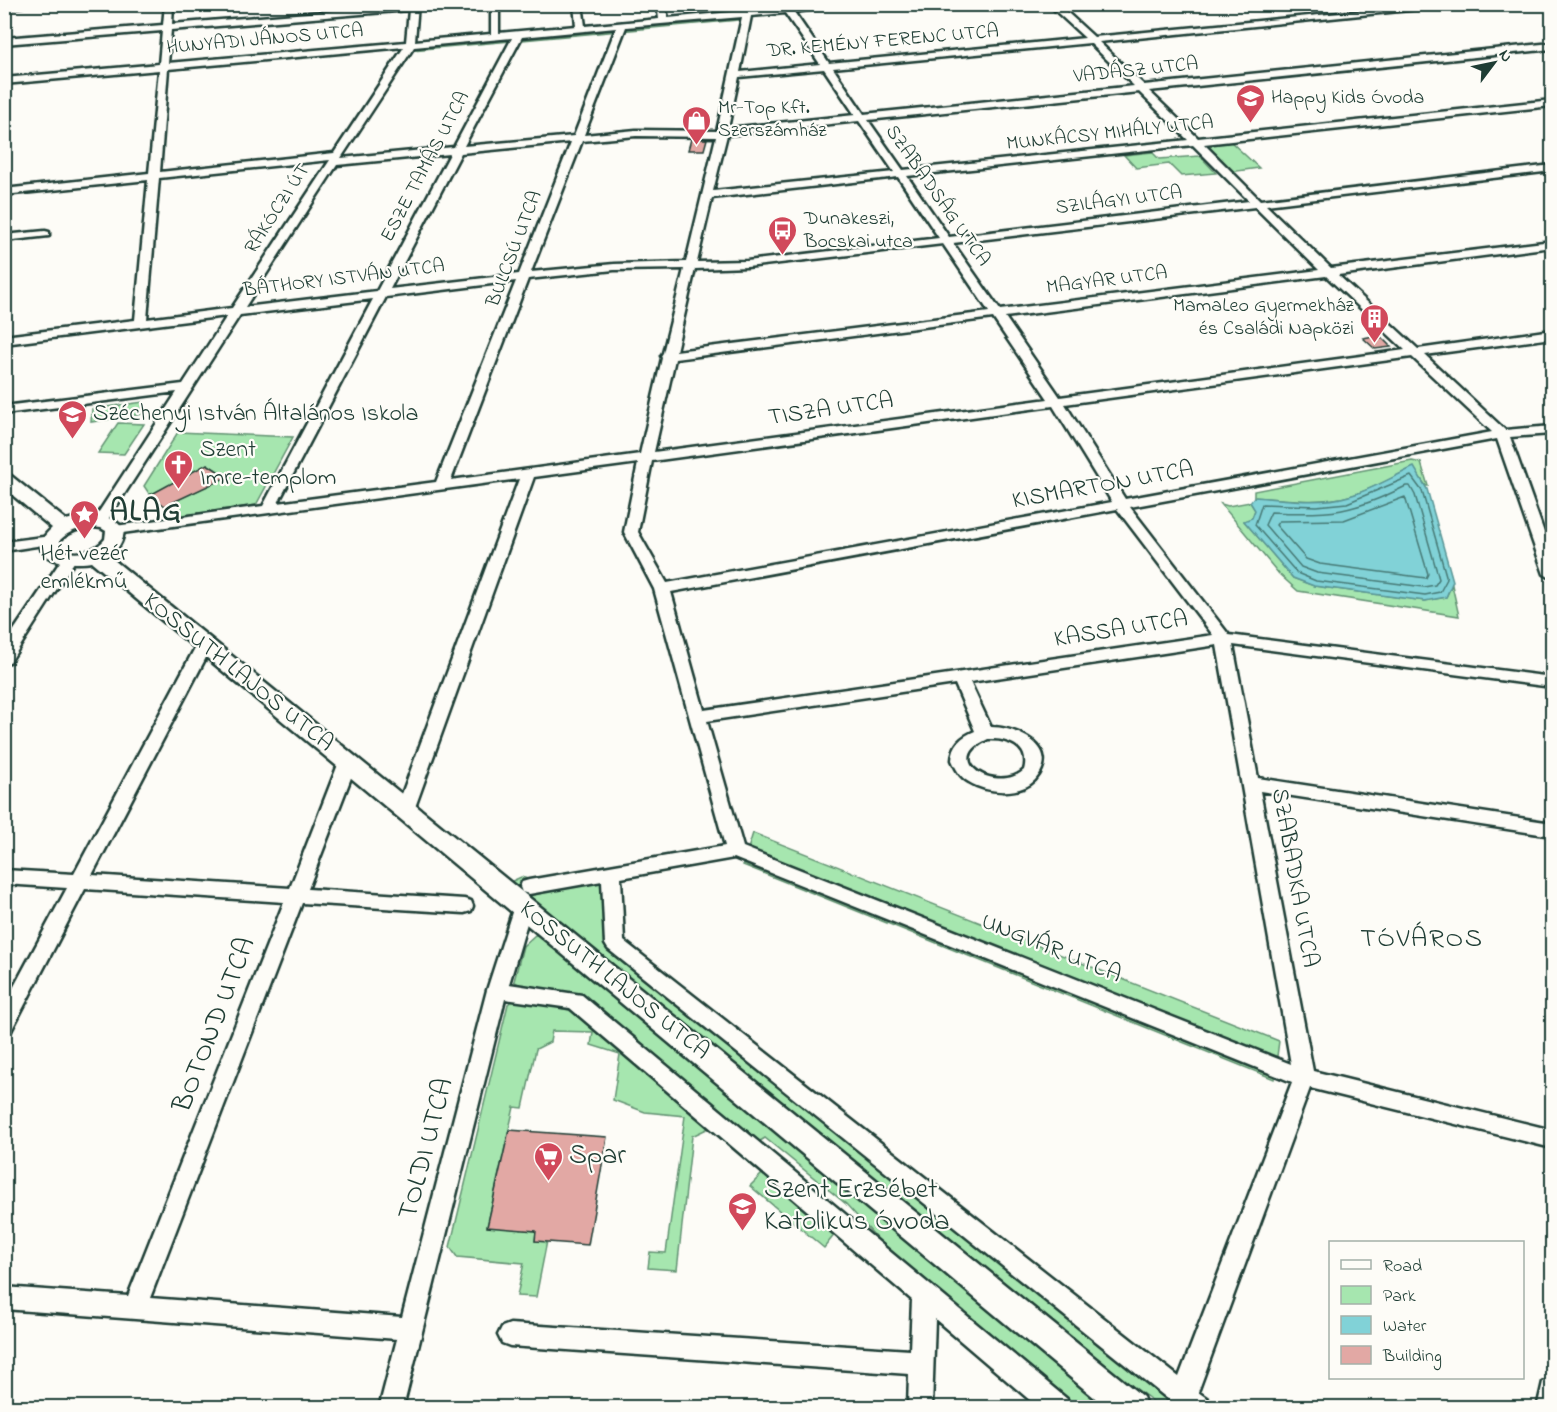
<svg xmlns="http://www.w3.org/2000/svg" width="1557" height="1412" viewBox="0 0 1557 1412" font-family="'Indie Flower',sans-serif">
  <rect width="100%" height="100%" fill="#fdfcf7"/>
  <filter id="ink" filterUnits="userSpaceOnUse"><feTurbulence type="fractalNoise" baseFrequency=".0167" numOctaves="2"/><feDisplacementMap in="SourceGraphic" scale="12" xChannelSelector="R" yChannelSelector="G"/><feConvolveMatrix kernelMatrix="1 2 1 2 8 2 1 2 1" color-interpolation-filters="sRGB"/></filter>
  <g filter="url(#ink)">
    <!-- green -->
    <g fill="#a6e6af" stroke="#629272" stroke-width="1.5">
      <path d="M738,12V20L413,50L416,42Z"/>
      <path d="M1230,141L1259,168L1230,172L1205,148L1208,144Z"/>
      <path d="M1152,152L1159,159L1200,156L1216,173L1181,176L1169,164L1136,168L1124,155Z"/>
      <path d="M143,402L142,414L91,422L92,409Z"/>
      <path d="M118,423L144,424L124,454L98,453Z"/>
      <path d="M178,432L293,437L256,505L179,516L165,506L227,477L207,464L150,495L144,486Z"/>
      <path d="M1412,461L1421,463L1428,486H1426L1413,468C1392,477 1372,490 1349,496C1322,504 1282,499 1254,497V491Z"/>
      <path d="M1250,502L1255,510L1252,518L1244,521L1293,578L1314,586L1425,601L1446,597L1452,585L1459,616L1298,591L1279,574L1221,504L1228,506Z"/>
      <path d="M753,833L1279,1041L1274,1079L743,865Z"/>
      <path d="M521,877L535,881L594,879L602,883L613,951L1189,1407H1161L1012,1297L510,882Z"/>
      <path d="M535,935L544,936L1110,1407H1071L928,1287L884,1246L846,1204L765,1138L757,1143L577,996L520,985L514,981L523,946Z"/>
      <path d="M521,999L577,1012L711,1127L692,1136L677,1270L648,1268L650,1252L666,1253L685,1116L645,1112L613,1100L620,1054L591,1045L593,1032L552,1031L550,1042L536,1049L523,1108L514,1107L487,1226L536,1231L535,1241H547L536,1297L517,1296L524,1263L457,1257L450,1247L508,1004L513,1000Z"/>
      <path d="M764,1172L835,1234L824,1248L750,1186Z"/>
    </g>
    <!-- water -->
    <path fill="#81d2d7" stroke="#5a9696" stroke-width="1.5" d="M1414,467L1427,489L1453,581L1446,597L1425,601L1314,586L1293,578L1244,521L1252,518L1255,510L1250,502L1254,497C1284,499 1320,505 1349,496C1372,490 1392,477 1414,467Z"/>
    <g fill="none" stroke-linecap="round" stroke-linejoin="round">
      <!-- shore -->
      <g stroke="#467975" stroke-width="1.5">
        <path d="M1411,476L1422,491L1447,579L1440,592L1425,595L1316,581L1297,573L1255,525L1262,504L1316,506L1347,503Z"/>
        <path d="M1406,486H1410L1415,495L1439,579L1435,585L1424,587L1317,573L1301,567L1265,525L1271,512C1331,515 1352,513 1406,486Z"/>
        <path d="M1405,497L1428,574L1426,578L1320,564L1306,559L1276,525L1279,521L1344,520Z"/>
      </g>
    </g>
    <!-- building -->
    <g fill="#e2a8a4" stroke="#1f3d34" stroke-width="1.5">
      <path d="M691,139H707L704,150H688Z"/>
      <path d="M1379,335L1391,347L1375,349L1363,338Z"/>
      <path d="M207,464L227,477L165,506L150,495Z"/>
      <path d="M509,1130L607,1137L588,1245L535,1241L536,1231L487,1227Z"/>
    </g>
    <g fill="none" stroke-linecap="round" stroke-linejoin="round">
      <defs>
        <g id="minor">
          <path d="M4,4H33L4,9Z"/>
          <path d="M165,4H173L172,24L418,4L415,41L491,34V4H499V33L576,26L574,4H582L585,26L659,19L657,4H665L668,18L742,11L740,4H748L750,11L818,4H856L794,12L829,63L1085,38L1048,4H1058L1094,37L1432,4H1468L1099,42L1144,85L1552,43V49L1149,91L1198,138L1552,100V106L1204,144L1260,200L1552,165V171L1266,205L1331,268L1552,241V247L1338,275L1418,349L1552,330V338L1425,355L1505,430L1552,426V434L1510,437L1552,555V579L1544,574L1497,439L1130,507L1229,635L1552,677V687L1233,645L1258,778L1552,823V836L1260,791L1313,1071L1552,1130V1148L1310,1088L1198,1392L1208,1399L1211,1408H1179L608,949L605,944L602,881L529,894L522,892L520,887L522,882L529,880L725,846L654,589L624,532L638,463L534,477L414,810L411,815L405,816L399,815L396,810L519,479L115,534L108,530L115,526L263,506L373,299L240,315L105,524H95L93,521L177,392L4,414V406L183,384L227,316L4,344V336L135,320L148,180L4,195V189L149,173L159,70L4,84V78L159,64L162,31L4,44V38L163,25ZM409,10L406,42L168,63L171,30ZM785,13L820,64L740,72L751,16ZM742,17L717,131L636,130L584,135L626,27ZM616,28L574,136L464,146L522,37ZM512,38L454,147L341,158L414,47ZM1090,43L1134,86L864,114L833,68ZM404,47L334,153L160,172L168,69ZM824,69L855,115L728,128L739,77ZM1139,92L1188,140L903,170L868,120ZM859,121L894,172L713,191L727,135ZM636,136L716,137L686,262L614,264L531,272L582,141ZM571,142L519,274L390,289L461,153ZM1193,145L1249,201L949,237L907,176ZM450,154L377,291L245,307L337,165ZM330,160L232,308L147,319L159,178ZM898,177L939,238L747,261L697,262L712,198ZM1255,207L1319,270L1000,310L953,243ZM943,244L989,312L676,351L695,269L747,267ZM684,269L663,353L661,356L662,358L640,454L451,480L528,279L614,270ZM1326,276L1405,350L1060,397L1005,317ZM516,281L436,482L278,503L386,297ZM993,318L1048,399L654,452L675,359ZM1412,357L1492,432L1125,499L1065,404ZM1053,406L1112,502L667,583L638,532L652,461ZM1117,509L1213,635L704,710L671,592ZM1217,645L1291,1064L743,847L707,721L955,684L975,731C961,737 953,744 952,760C956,769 960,777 969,782C986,793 1020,796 1035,780C1063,748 1017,727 991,727L970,682ZM988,739C1007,738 1031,746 1024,770C999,794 939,762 988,739ZM734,858L1292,1082L1179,1377L624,941L621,878Z"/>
          <path d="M45,231L49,232V236L4,241V235Z"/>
          <path d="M51,536L58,540L56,543L4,551V542Z"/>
          <path d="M69,554L76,559L10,662L4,663V645L64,556Z"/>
          <path d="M204,641L212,646L92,875L290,888L339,762L342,758H354L357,762L308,889L464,899L471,901L473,906L471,911L464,913L302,903L150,1298L402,1317L487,990L514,906L516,901L523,899L530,901L532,906L509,984L582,995L1067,1399L1070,1408H1039L935,1319L932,1408H908L909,1374L510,1346L502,1343L498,1335L502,1327L510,1324L910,1350L912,1300L570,1008L505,999L403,1408H379L397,1339L4,1309V1287L128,1296L284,902L85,889L11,1031L4,1033V1005L67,888L4,884V870L74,874L196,646Z"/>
          <path d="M1552,1379V1408H1537L1543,1382Z"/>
        </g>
        <path id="tertiary" d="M4,474L10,475L66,520C86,515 111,511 124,530C123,542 118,549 109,556L1143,1397L1147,1408H1107L92,562C69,566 18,559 52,528L4,488ZM92,527L101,528L106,531L105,539C95,552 74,557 60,549V540C69,531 79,528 92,527Z"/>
      </defs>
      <!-- minor casing -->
      <use href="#minor" stroke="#1f3d34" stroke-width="5"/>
      <!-- tertiary casing -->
      <use href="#tertiary" stroke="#1f3d34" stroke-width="5"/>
      <!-- minor -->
      <use href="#minor" fill="#fdfcf7" fill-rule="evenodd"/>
      <!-- tertiary -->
      <use href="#tertiary" fill="#fdfcf7" fill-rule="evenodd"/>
    </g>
  </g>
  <!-- icons -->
  <defs>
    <symbol id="school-pin" viewBox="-11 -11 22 30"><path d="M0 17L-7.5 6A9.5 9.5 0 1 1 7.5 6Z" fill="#d1495b" stroke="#fdfcf7"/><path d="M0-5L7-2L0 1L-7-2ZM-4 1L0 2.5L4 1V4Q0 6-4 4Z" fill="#fff"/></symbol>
    <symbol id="shop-pin" viewBox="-11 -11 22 30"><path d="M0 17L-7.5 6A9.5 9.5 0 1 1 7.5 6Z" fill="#d1495b" stroke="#fdfcf7"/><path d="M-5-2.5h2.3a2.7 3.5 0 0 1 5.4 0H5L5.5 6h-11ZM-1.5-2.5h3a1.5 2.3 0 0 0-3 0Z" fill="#fff"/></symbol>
    <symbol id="bus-pin" viewBox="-11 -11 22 30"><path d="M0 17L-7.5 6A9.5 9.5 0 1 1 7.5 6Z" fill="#d1495b" stroke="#fdfcf7"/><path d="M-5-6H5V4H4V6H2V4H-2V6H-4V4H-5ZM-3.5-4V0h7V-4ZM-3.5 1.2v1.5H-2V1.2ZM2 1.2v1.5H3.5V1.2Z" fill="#fff"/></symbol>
    <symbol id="building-pin" viewBox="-11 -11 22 30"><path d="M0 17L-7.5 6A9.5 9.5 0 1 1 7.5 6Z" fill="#d1495b" stroke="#fdfcf7"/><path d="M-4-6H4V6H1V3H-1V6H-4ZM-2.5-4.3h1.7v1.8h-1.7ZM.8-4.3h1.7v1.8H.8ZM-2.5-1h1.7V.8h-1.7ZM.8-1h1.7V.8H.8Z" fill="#fff"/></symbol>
    <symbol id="church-pin" viewBox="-11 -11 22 30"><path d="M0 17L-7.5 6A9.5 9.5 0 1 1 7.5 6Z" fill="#d1495b" stroke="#fdfcf7"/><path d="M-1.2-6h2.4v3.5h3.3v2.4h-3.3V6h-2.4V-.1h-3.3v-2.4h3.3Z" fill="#fff"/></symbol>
    <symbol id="sight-pin" viewBox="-11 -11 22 30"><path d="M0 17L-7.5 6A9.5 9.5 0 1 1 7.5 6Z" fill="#d1495b" stroke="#fdfcf7"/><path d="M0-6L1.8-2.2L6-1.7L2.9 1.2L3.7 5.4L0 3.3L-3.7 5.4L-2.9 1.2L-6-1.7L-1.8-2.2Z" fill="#fff"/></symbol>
    <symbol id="supermarket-pin" viewBox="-11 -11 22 30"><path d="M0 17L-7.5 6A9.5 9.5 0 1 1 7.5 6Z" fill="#d1495b" stroke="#fdfcf7"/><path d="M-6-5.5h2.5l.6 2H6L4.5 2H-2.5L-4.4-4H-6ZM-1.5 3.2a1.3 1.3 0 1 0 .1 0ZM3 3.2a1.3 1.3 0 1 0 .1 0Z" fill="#fff"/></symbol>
  </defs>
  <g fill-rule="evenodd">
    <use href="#school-pin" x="1234" y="82" width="33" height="45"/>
    <use href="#shop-pin" x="680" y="104" width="33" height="45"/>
    <use href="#bus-pin" x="766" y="214" width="33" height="45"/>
    <use href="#building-pin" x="1358" y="302" width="33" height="45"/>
    <use href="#school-pin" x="56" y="398" width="33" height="45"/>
    <use href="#church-pin" x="162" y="448" width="33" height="45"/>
    <use href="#sight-pin" x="68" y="498" width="33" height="45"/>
    <use href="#supermarket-pin" x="532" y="1140" width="33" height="45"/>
    <use href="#school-pin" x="726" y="1190" width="33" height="45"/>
  </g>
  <g text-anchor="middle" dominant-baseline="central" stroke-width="4.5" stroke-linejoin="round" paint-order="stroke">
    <!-- far-street labels -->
    <g font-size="20" fill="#1f3d34" stroke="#fdfcf7">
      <text transform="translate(265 40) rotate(-5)">HUNYADI JÁNOS UTCA</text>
      <text transform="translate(883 42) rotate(-5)">DR. KEMÉNY FERENC UTCA</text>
      <text transform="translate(1136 71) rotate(-6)">VADÁSZ UTCA</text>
      <text transform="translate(1110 134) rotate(-6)">MUNKÁCSY MIHÁLY UTCA</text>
      <text transform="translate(426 167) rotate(-62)">ESZE TAMÁS UTCA</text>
      <text transform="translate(937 196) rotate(55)">SZABADSÁG UTCA</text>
      <text transform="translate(1119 201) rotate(-7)">SZILÁGYI UTCA</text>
      <text transform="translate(278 209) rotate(-57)">RÁKÓCZI ÚT</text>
      <text transform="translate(515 249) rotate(-69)">BULCSÚ UTCA</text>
      <text transform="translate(344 279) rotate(-7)">BÁTHORY ISTVÁN UTCA</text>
      <text transform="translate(1107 281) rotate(-7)">MAGYAR UTCA</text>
    </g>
    <!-- far-poi labels -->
    <g font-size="20" fill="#1f3d34" stroke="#fdfcf7" text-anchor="start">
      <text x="1271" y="98">Happy Kids Óvoda</text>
      <text x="718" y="108">Mr-Top Kft.<tspan x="718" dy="23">Szerszámház</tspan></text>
      <text x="804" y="219">Dunakeszi,<tspan x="804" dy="23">Bocskai utca</tspan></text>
      <text x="1354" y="306" text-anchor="end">MamaLeo Gyermekház<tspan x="1354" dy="23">és Családi Napközi</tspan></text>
    </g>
    <!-- street labels -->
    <g font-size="24" fill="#1f3d34" stroke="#fdfcf7">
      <text transform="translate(831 410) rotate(-8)">TISZA UTCA</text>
      <text transform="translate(1103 486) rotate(-10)">KISMARTON UTCA</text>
      <text transform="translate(1121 630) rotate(-9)">KASSA UTCA</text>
      <text transform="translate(238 673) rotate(39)">KOSSUTH LAJOS UTCA</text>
      <text transform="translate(1294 878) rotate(80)">SZABADKA UTCA</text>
      <text transform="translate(1051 949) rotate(22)">UNGVÁR UTCA</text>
      <text transform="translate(614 981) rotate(39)">KOSSUTH LAJOS UTCA</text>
    </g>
    <!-- poi labels -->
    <g font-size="24" fill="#1f3d34" stroke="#fdfcf7" text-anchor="start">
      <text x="93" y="414">Széchenyi István Általános Iskola</text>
      <text x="200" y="450">Szent<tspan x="200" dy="28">Imre-templom</tspan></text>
      <text x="84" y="554" text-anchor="middle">Hét vezér<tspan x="84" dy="28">emlékmű</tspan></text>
    </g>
    <!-- quarter labels -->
    <g font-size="27" letter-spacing="1.5" fill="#1f3d34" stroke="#fdfcf7">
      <text x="1422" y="939">TÓVÁROS</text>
    </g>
    <!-- near-street labels -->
    <g font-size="28" fill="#1f3d34" stroke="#fdfcf7">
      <text transform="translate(215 1025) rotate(-69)">BOTOND UTCA</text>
      <text transform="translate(427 1149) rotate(-75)">TOLDI UTCA</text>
    </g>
    <!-- near-poi labels -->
    <g font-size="28" fill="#1f3d34" stroke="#fdfcf7" text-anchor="start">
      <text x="569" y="1156">Spar</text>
      <text x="764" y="1190">Szent Erzsébet<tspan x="764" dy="32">Katolikus Óvoda</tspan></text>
    </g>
    <!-- district labels -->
    <g font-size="30" font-weight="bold" letter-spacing="1.5" fill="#1f3d34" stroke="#fdfcf7">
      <text x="146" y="513">ALAG</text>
    </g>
  </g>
  <!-- margin -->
  <rect width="1557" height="1412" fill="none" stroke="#fdfcf7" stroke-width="24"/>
  <rect x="12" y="12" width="1533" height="1388" fill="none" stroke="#1f3d34" stroke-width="2" filter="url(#ink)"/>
  <!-- legend -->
  <rect x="1329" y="1241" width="195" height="138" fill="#fdfcf7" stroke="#a4b0a9" stroke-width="1.5"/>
  <rect x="1341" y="1260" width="30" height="9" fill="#fdfcf7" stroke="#a4b0a9" stroke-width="1.5"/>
  <text x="1383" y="1271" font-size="18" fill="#1f3d34">Road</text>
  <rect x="1341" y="1286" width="30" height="18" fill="#a6e6af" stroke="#a4b0a9" stroke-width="1.5"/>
  <text x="1383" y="1301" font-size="18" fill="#1f3d34">Park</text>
  <rect x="1341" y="1316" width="30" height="18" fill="#81d2d7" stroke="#a4b0a9" stroke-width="1.5"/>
  <text x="1383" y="1331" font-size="18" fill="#1f3d34">Water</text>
  <rect x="1341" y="1346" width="30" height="18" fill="#e2a8a4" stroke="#a4b0a9" stroke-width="1.5"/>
  <text x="1383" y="1361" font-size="18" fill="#1f3d34">Building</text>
  <!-- north arrow -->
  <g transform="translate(1494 63) rotate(58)" stroke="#fdfcf7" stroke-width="4.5" paint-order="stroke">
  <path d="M0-4.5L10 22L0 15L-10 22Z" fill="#1f3d34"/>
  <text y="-9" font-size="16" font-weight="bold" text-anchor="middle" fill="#1f3d34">N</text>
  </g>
</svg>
